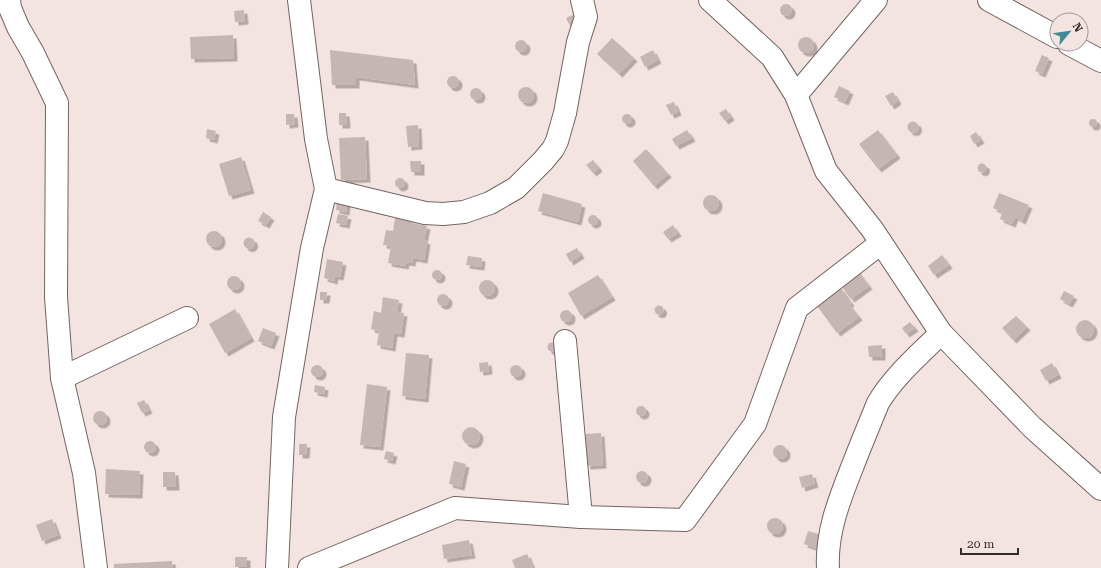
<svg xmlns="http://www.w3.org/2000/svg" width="1101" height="568" viewBox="0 0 1101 568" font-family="'Roboto Serif',serif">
  <defs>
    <filter id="shadow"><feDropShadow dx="3.5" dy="3.5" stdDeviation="0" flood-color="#0004"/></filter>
  </defs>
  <rect width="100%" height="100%" fill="#f3e4e1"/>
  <!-- building -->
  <g fill="#c5b6b3" filter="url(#shadow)">
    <circle cx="786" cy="10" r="6"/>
    <path d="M244,10L245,21L235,22L234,11Z"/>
    <path d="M575,14L579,22L570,26L566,18Z"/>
    <path d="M233,35L234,58L191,59L190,37Z"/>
    <circle cx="806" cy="45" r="8"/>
    <path d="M612,38L634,58L619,74L597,54Z"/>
    <circle cx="521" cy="46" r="6"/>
    <path d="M330,50L413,60L415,85L356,77V85H332Z"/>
    <path d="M653,50L658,60L645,67L640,57Z"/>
    <path d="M1042,55L1049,58L1042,74L1035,71Z"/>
    <circle cx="453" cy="82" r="6"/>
    <path d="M839,86L850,91L845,102L834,97Z"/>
    <circle cx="526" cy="95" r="8"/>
    <circle cx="476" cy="94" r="6"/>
    <path d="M893,92L898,101L891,106L885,96Z"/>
    <path d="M674,102L678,112L671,115L666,105Z"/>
    <path d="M726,109L731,117L725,121L719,113Z"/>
    <path d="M339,113H346L347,125H339Z"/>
    <path d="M286,114H294L295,124L286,125Z"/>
    <circle cx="627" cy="119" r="5"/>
    <circle cx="1093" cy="123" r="4"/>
    <circle cx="913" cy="127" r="5.5"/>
    <path d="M418,125L419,146L408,147L406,126Z"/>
    <path d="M207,129L216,131L214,140L206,138Z"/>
    <path d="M687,130L692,138L676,146L672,139Z"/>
    <path d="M878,130L897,155L878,169L859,144Z"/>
    <path d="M976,132L981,140L974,144L970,136Z"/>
    <path d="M365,137L367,179L341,180L339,138Z"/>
    <path d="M646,149L668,174L654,186L633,161Z"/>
    <path d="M241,157L251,190L229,196L219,164Z"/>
    <path d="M593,160L599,168L593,173L586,165Z"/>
    <path d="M410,161H421V172H411Z"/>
    <circle cx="982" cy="168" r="4.5"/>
    <circle cx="400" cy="183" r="5"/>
    <path d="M543,193L582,204L578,222L538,211Z"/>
    <path d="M999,193L1029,205L1022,221L1015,217L1012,224L1000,219L1002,212L993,208Z"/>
    <circle cx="711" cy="203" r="8"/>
    <path d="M337,201L347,203L346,212L336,210Z"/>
    <path d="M263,212L271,217L266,225L258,221Z"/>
    <path d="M338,214L348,216L346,225L336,223Z"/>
    <circle cx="593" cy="220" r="5"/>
    <path d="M395,218L412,221V223L427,226L424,240L427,241L424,260L413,258L412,263L406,262L405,266L388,263L391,246L383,245L386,230L393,231Z"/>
    <path d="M673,225L678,233L668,239L663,232Z"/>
    <circle cx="214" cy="239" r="8"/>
    <circle cx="249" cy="243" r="5.5"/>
    <path d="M577,248L581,255L570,262L566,254Z"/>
    <path d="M942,255L949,265L934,275L928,266Z"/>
    <path d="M468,256L482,258L481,267L466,265Z"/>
    <path d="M327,259L343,262L340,277L335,276L334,281L324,278Z"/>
    <path d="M857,270L869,286L851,299L839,283Z"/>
    <circle cx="437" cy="275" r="5"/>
    <path d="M598,275L612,297L581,316L568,293Z"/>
    <circle cx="234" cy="283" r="7"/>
    <circle cx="487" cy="288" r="8"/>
    <path d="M841,288L851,303L849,304L859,317L837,333L817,306Z"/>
    <path d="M1064,291L1074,296L1069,304L1060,299Z"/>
    <path d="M320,292H327L326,300H320Z"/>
    <circle cx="443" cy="300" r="6"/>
    <path d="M383,297L399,300L397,312L404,313L401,334L394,333L392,348L377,345L379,331L371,329L374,311L381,313Z"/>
    <circle cx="659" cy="310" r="4.5"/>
    <path d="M235,309L251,338L225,353L209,324Z"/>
    <circle cx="566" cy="316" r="6"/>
    <path d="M1016,316L1027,327L1013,340L1002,328Z"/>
    <circle cx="1085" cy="329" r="9"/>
    <path d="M910,322L915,328L906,334L902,328Z"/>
    <path d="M263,328L276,333L271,346L258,341Z"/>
    <circle cx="552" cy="347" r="4.5"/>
    <path d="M882,345V357H869L868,346Z"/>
    <path d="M406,353L429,355L425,399L402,396Z"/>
    <path d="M488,362L489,371L480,372L479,363Z"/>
    <path d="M1052,363L1058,375L1046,381L1040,370Z"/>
    <circle cx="516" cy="371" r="6"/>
    <circle cx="317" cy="371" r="6"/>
    <path d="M367,384L387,387L380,447L360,445Z"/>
    <path d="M315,385L325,387L324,394L314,392Z"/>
    <path d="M144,400L149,410L142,413L137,403Z"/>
    <circle cx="641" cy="411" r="5"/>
    <circle cx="100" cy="418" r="7"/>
    <circle cx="471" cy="436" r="9"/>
    <path d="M601,433L603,465L587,466L585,434Z"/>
    <circle cx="150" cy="447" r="6"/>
    <path d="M299,444H307L306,455H299Z"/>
    <circle cx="780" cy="452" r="7"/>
    <path d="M386,451L394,453L392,461L384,459Z"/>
    <path d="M454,461L466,464L461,487L449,484Z"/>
    <path d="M106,469L140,471L139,495L105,494Z"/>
    <circle cx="642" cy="477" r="6"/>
    <path d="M163,472H175L176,487H163Z"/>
    <path d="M812,474L815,484L802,488L799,477Z"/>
    <circle cx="775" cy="526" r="8"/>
    <path d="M52,519L58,535L42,541L36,525Z"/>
    <path d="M808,531L822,535L818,549L804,544Z"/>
    <path d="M469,540L472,555L444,559L442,545Z"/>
    <path d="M527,554L533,568H515L512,560Z"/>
    <rect x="235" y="557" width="12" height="10"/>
    <path d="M172,561L173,568H114V564Z"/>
  </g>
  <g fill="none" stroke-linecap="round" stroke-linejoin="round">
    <defs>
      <g id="minor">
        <path d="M9,0L10,8L18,27L33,53L57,103L56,297L62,378L84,473L96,568"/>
        <path d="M710,0L772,57L796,95L826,171L872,229L941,333L1032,427L1101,489"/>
        <path d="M989,0L1057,37"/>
        <path d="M1069,44L1101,61"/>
        <path d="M796,95L876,0"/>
        <path d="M326,189L425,213L443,214L464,212L490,203L516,188L543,161L553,149L557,141L565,113L578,42L586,17L582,0"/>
        <path d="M565,341L581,517"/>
        <path d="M62,378L187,318"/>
        <path d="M277,568L284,417L312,248L326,189L316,139L299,0"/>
        <path d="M309,568L455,508L581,517L685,520L755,424L797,308L881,243"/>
        <path d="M828,568C826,532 840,498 853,465C861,444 870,423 878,403C894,376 919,355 941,333"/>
      </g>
    </defs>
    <!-- minor casing -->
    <use href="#minor" stroke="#726562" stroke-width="24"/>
    <!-- minor -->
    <use href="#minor" stroke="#fff" stroke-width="22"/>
  </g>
  <!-- north arrow -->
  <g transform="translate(1069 32) rotate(61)"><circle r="19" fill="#f3e4e1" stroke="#a69a98"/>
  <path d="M0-3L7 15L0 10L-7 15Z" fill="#448896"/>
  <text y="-6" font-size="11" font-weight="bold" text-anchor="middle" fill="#322c2b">N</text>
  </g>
  <!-- scale -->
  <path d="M961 548v6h57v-6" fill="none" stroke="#322c2b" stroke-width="2"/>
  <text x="967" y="548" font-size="12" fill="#322c2b" stroke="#f3e4e1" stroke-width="3" paint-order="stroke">20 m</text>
</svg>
